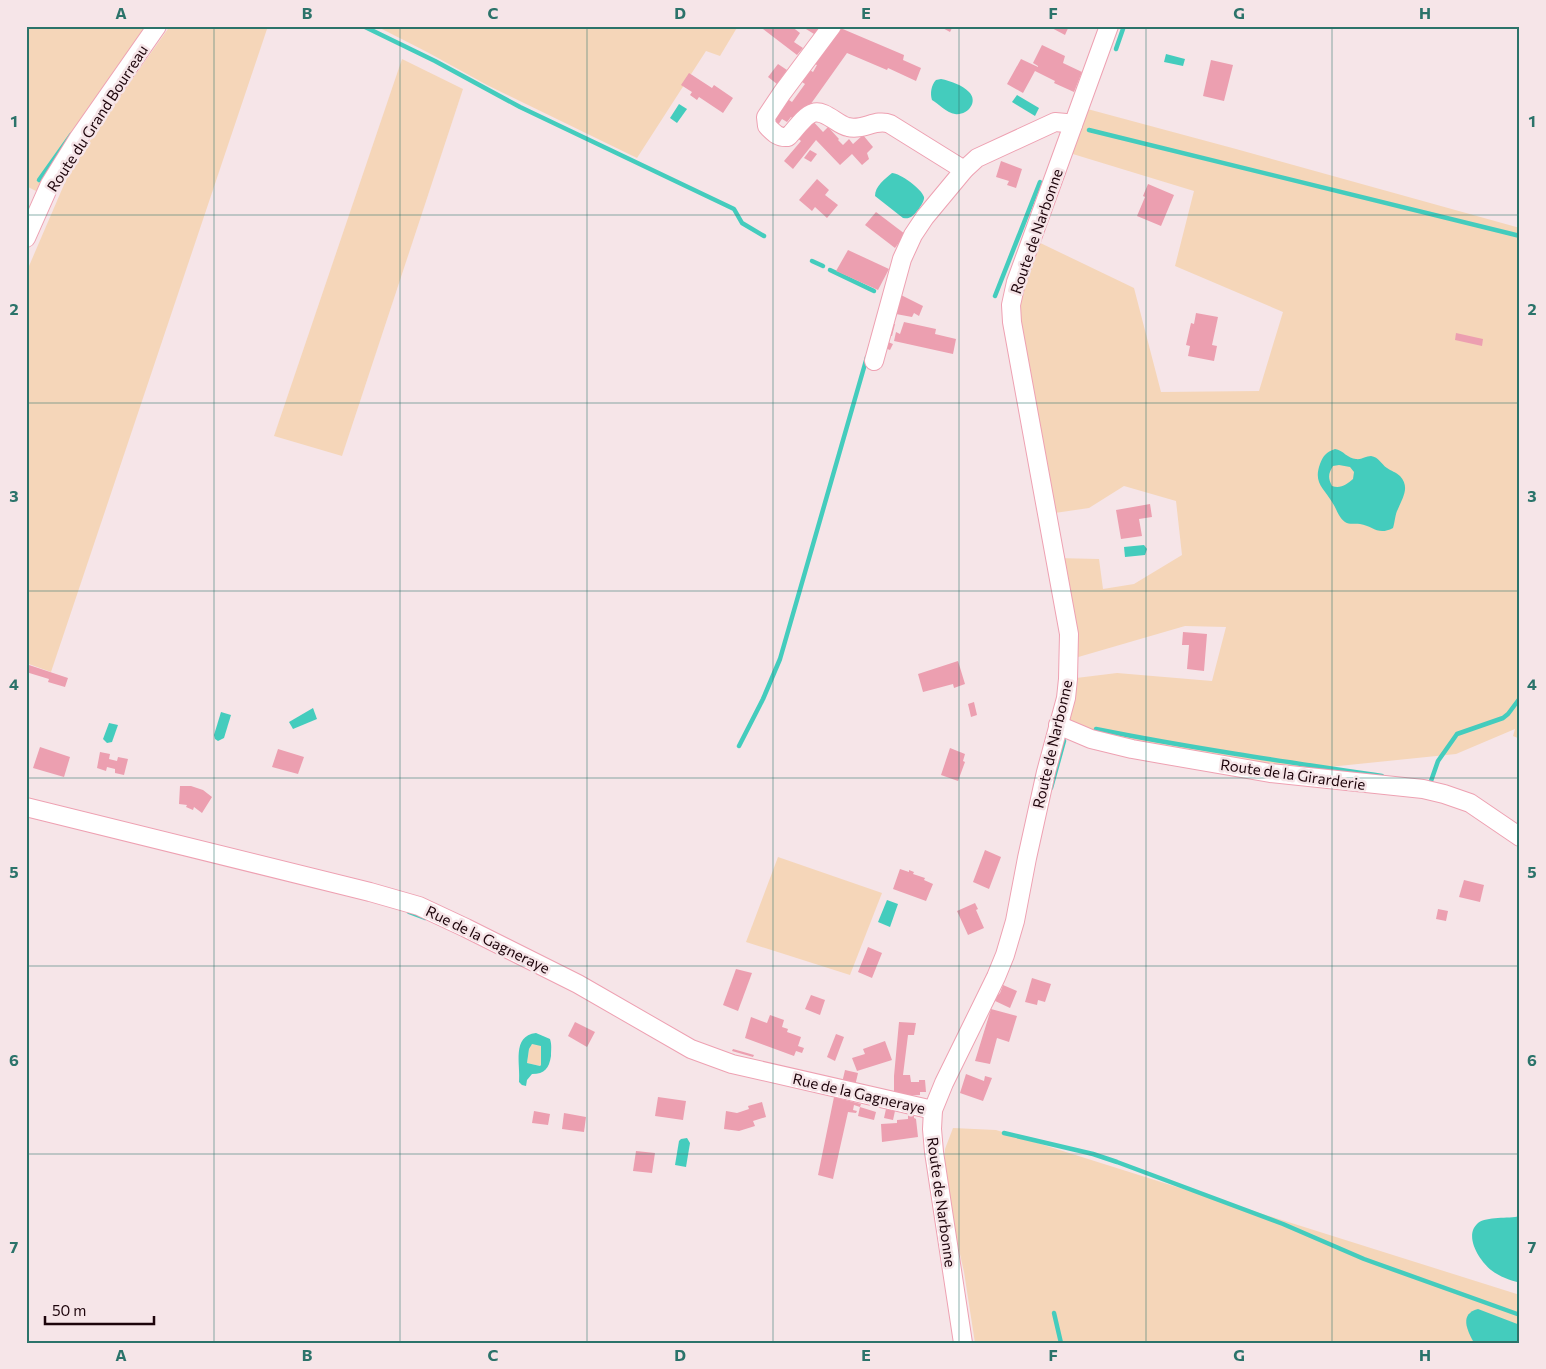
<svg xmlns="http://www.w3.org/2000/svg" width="1546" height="1369" viewBox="0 0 1546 1369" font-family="Commissioner,sans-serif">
  <rect width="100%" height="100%" fill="#f6e5e8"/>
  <!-- green -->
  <g fill="#f5d6b9">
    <path d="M26,26H149L61,149L36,191L26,186Z"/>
    <path d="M170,26H268L51,672L26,663V273L66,180L101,123Z"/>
    <path d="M376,26H738L720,56L706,51L637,158L487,85L427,52Z"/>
    <path d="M402,59L463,89L342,456L274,436Z"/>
    <path d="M1080,107L1236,149L1520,228V739L1513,736L1515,729L1456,754L1270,773L1058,725L1068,679L1117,673L1212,681L1226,627L1185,626L1068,660L1056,558L1099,559L1103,589L1134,584L1182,555L1176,501L1124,486L1089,508L1048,514L1012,322L1032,239L1134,288L1161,392L1259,391L1283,312L1175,266L1194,191L1063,151Z"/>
    <path d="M778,857L882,893L850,975L746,942Z"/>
    <path d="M531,1044L541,1045V1065L540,1066L527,1063L529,1049Z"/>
    <path d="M953,1128L996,1130L1520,1295V1343H975L964,1272L943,1178L945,1149Z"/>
  </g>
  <!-- water -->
  <g fill="#44ccbd" fill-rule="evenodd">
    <path d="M1166,54L1185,59L1183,66L1164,62Z"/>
    <path d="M941,79C951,81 962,85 969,92C979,102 967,116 955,114C947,113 939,104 932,100C930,94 931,85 936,80Z"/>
    <path d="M1017,95L1039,108L1035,116L1012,102Z"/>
    <path d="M679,104L687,109L677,123L670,118Z"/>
    <path d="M892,173C900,173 922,189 924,197C925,202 915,215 911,217C907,219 906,218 903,218L875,196C875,186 885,179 892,173Z"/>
    <path d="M1335,449C1343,450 1348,459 1356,459C1361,460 1366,456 1371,456C1379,457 1381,464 1387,468C1391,471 1396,472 1400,476C1410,487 1403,497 1398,509C1395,514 1395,522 1393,528C1378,536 1373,526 1360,524C1354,523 1350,525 1345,522C1338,517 1337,509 1332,502C1324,488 1313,483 1320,464C1323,456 1326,452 1335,449ZM1339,465L1350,467L1354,472L1353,479C1347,484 1341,489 1332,486C1328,478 1328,474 1333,466Z"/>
    <path d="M1144,545L1147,549L1145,555L1125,557L1124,547Z"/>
    <path d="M313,708L317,719L293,729L289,722Z"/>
    <path d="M221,712L231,715L224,738L218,741L215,739L214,735Z"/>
    <path d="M109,723L118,725L112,742L107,743L103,739Z"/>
    <path d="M887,900L898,904L890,927L878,922Z"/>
    <path d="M536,1033L550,1039C552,1045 551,1050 551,1056C549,1068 545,1074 532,1074L527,1080L526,1086L522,1085L519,1082C521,1065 511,1036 536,1033ZM532,1044L541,1046V1065L540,1066L527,1063L529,1049Z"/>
    <path d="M687,1138L690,1143L686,1167L675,1165L679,1141L681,1139Z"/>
    <path d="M1520,1216V1283C1510,1280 1500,1277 1491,1270C1480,1261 1463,1236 1478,1223C1487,1216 1508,1219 1520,1216Z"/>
    <path d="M1478,1309L1520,1325V1343H1474C1467,1330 1459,1314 1478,1309Z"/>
  </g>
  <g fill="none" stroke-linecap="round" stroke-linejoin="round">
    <!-- stream -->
    <g stroke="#44ccbd" stroke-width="4.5">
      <path d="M363,26L435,61L520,107L734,209L742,223L764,236"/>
      <path d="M1116,49L1124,26"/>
      <path d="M1089,130L1520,236"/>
      <path d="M39,180L71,135"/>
      <path d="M812,261L823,266"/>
      <path d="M830,270L874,291"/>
      <path d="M995,296L1040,182"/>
      <path d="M1096,729C1191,748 1287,762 1382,776"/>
      <path d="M739,746L763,699L780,659L867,357"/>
      <path d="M1431,781L1438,761L1457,734L1503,718L1508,714L1520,698"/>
      <path d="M1051,788L1064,741"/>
      <path d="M409,912L425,918"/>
      <path d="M1004,1133L1093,1154L1117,1162L1283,1224L1364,1259L1520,1315"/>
      <path d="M1054,1313L1061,1343"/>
    </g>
  </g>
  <!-- building -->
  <g fill="#ec9fb0">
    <path d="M759,26H791L800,33L794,42L803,48L797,55Z"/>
    <path d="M801,26H826L819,37Z"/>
    <path d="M939,26H953L950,32Z"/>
    <path d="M1048,26H1069L1065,35Z"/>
    <path d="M838,27L904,55L903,60L921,68L916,81L888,68L887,70L847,53L798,122L791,117L787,122L782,119L778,125L772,122L786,98L792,102L805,84L799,80L808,69L813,72L817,65L813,63Z"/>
    <path d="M1042,45L1065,56L1063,63L1082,72L1074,92L1054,83L1055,81L1035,71L1023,93L1007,84L1021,59L1038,67V66L1033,63Z"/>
    <path d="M1211,60L1233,65L1224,101L1203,96Z"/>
    <path d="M778,64L787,70L777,84L768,77Z"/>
    <path d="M689,73L712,88L714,85L733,98L723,113L699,97L697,100L690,95L692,92L681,85Z"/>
    <path d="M810,118L823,132L828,127L839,139L838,140L843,145L849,139L853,144L863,135L873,147L867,153L869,159L862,165L852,154L840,165L816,140L793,169L784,161L801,141L796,137Z"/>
    <path d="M810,150L817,154L811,162L804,158Z"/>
    <path d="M1001,161L1022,169L1016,188L1007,185L1009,181L996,177Z"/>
    <path d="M817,179L829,190L825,195L838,205L827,218L815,207L812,211L799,200Z"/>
    <path d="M1148,184L1174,195L1161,226L1137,216L1145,197L1143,196Z"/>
    <path d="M876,212L905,234L895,248L865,225Z"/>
    <path d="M848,250L889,269L878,290L836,271Z"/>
    <path d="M901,295L923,306L919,316L914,313L912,317L896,314Z"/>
    <path d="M1196,313L1218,317L1212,345L1217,346L1214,361L1188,356L1190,346L1186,345L1191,323L1194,324Z"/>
    <path d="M904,322L936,329L935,334L956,339L953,354L894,341L896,332L900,334Z"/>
    <path d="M893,324H895L892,336H889Z"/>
    <path d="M1456,333L1483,339L1482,346L1455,340Z"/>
    <path d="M888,342L893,344L890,350L885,348Z"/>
    <path d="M1150,504L1152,517L1139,519L1142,536L1121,539L1116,510Z"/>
    <path d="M1183,632L1207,634L1204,671L1187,669L1189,645H1182Z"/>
    <path d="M958,661L965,684L954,688L953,684L923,692L918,674Z"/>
    <path d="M26,664L68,678L65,687L48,682L49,679L26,672Z"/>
    <path d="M974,702L977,715L971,717L968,704Z"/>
    <path d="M40,747L70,757L64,777L33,768Z"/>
    <path d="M950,748L965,754L963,761L965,762L958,781L941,775Z"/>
    <path d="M278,749L304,757L298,774L272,767Z"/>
    <path d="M100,752L110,754L109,759L117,761L118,757L128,759L124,775L115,773V769L107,767L106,771L97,768Z"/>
    <path d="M180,786H191L203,790L212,797L202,813L194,807L193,810L186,807L187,805L179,804Z"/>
    <path d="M985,850L1001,857L989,889L973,882Z"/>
    <path d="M900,869L909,872V870L914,872L913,874L925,878L924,880L933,884L926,901L893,889Z"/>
    <path d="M1464,880L1484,885L1480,902L1459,897Z"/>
    <path d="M975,903L978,909L976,910L984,928L968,935L957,911Z"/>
    <path d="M1438,909L1448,911L1446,921L1436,919Z"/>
    <path d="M868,947L882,953L872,978L858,972Z"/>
    <path d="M736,969L752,973L738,1011L723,1005Z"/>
    <path d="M1032,978L1051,984L1045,1002L1038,1000L1037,1005L1025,1002Z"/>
    <path d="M1003,985L1017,991L1010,1008L993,1000L1000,993Z"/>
    <path d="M811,995L825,1000L820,1015L805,1009Z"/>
    <path d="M991,1009L1017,1016L1009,1042L997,1038L990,1064L975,1061Z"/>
    <path d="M770,1015L784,1020L782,1027L788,1029L787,1032L801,1037L798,1046L804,1048L802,1053L796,1051L794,1056L745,1038L751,1017L767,1023Z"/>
    <path d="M575,1022L595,1032L587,1047L568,1036Z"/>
    <path d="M899,1022L916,1023L914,1035H908L903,1075H910L911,1082H919V1080H925L926,1092H920V1095L894,1096V1076Z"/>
    <path d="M836,1034L844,1037L835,1061L827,1057Z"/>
    <path d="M885,1041L892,1060L857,1071L852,1058L865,1054L863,1049Z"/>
    <path d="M733,1049L754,1055L753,1057L732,1051Z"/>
    <path d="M845,1070L858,1073L855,1086L842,1083Z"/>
    <path d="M966,1074L984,1081L985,1076L992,1078L983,1101L960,1093Z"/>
    <path d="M658,1097L686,1101L683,1120L655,1116Z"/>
    <path d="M834,1097L861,1104L860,1107L876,1112L874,1120L858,1116L860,1107L854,1105L853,1110L857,1111L856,1113L848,1112L833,1179L818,1175Z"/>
    <path d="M762,1102L766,1117L753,1121L755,1126L739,1131L724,1129L726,1111L737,1113L749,1109L748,1106Z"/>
    <path d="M886,1109L895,1111L893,1120L884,1118Z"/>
    <path d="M534,1111L550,1114L548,1125L532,1123Z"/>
    <path d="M564,1113L586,1117L584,1132L562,1129Z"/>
    <path d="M908,1114L914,1115V1118L916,1119L918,1137L882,1142L881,1124L897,1123V1120L908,1119Z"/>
    <path d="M636,1151L655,1153L652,1173L633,1171Z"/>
  </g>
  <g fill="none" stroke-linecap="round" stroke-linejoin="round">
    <defs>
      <g id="street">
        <path d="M832,26L782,93L766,117L767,126C774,133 778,138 788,137C794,131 805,115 813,113C825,109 837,125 848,127C863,131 876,118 890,124L964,170"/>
        <path d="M26,238L50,184L78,139L157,26"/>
        <path d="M874,361L902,259L913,235L925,217L964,170L977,158L1055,122L1066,123L1073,125"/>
        <path d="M1058,725L1091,739L1132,749L1270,773L1423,789L1444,794L1470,803L1520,837"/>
        <path d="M26,807L370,892L419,906L466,928L578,984L691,1049L732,1064L933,1110"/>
        <path d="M963,1343L934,1152L932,1129L933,1110L944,1083L996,977L1005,955L1015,921L1027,858L1046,772L1066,698L1068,679L1069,634L1012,322L1011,305L1016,282L1109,26"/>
      </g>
    </defs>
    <!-- street casing -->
    <use href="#street" stroke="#eea1b2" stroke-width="20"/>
    <!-- street -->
    <use href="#street" stroke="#fff" stroke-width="18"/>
  </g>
  <!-- grid -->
  <path fill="none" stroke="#2b736a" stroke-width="1" stroke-opacity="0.55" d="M214,26V1343M400,26V1343M587,26V1343M773,26V1343M959,26V1343M1146,26V1343M1332,26V1343M26,215H1520M26,403H1520M26,591H1520M26,778H1520M26,966H1520M26,1154H1520"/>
  <g text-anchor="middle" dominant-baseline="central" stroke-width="5" stroke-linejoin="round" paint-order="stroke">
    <!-- street labels -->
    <g font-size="15" fill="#1d040b" stroke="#f6e5e8">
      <text transform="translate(97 118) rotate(-57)">Route du Grand Bourreau</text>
      <text transform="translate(1036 231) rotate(-71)">Route de Narbonne</text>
      <text transform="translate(1052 744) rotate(-77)">Route de Narbonne</text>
      <text transform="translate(1293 774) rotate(8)">Route de la Girarderie</text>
      <text transform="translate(488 939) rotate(26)">Rue de la Gagneraye</text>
      <text transform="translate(859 1093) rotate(13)">Rue de la Gagneraye</text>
      <text transform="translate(942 1202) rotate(82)">Route de Narbonne</text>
    </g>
  </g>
  <!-- border -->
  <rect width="1546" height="1369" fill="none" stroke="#f6e5e8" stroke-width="55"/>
  <!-- scale -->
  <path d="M45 1316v8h109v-8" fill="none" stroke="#1d040b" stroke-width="2.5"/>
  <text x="52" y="1316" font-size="15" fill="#1d040b" stroke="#f6e5e8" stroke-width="4" paint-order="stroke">50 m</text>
  <rect x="28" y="28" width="1490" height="1314" fill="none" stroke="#2b736a" stroke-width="2"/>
  <g font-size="16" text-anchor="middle" font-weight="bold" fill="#2b736a">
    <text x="121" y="19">A</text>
    <text x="307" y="19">B</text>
    <text x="493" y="19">C</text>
    <text x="680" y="19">D</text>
    <text x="866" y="19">E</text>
    <text x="1053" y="19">F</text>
    <text x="1239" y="19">G</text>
    <text x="1425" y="19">H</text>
    <text x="14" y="127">1</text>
    <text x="1532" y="127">1</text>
    <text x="14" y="315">2</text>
    <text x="1532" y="315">2</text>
    <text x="14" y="502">3</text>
    <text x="1532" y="502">3</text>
    <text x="14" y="690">4</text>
    <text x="1532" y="690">4</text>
    <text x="14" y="878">5</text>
    <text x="1532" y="878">5</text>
    <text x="14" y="1066">6</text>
    <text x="1532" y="1066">6</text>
    <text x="14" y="1253">7</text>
    <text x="1532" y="1253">7</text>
    <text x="121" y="1361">A</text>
    <text x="307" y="1361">B</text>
    <text x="493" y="1361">C</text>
    <text x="680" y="1361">D</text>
    <text x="866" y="1361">E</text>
    <text x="1053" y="1361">F</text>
    <text x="1239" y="1361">G</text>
    <text x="1425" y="1361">H</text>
  </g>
</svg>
